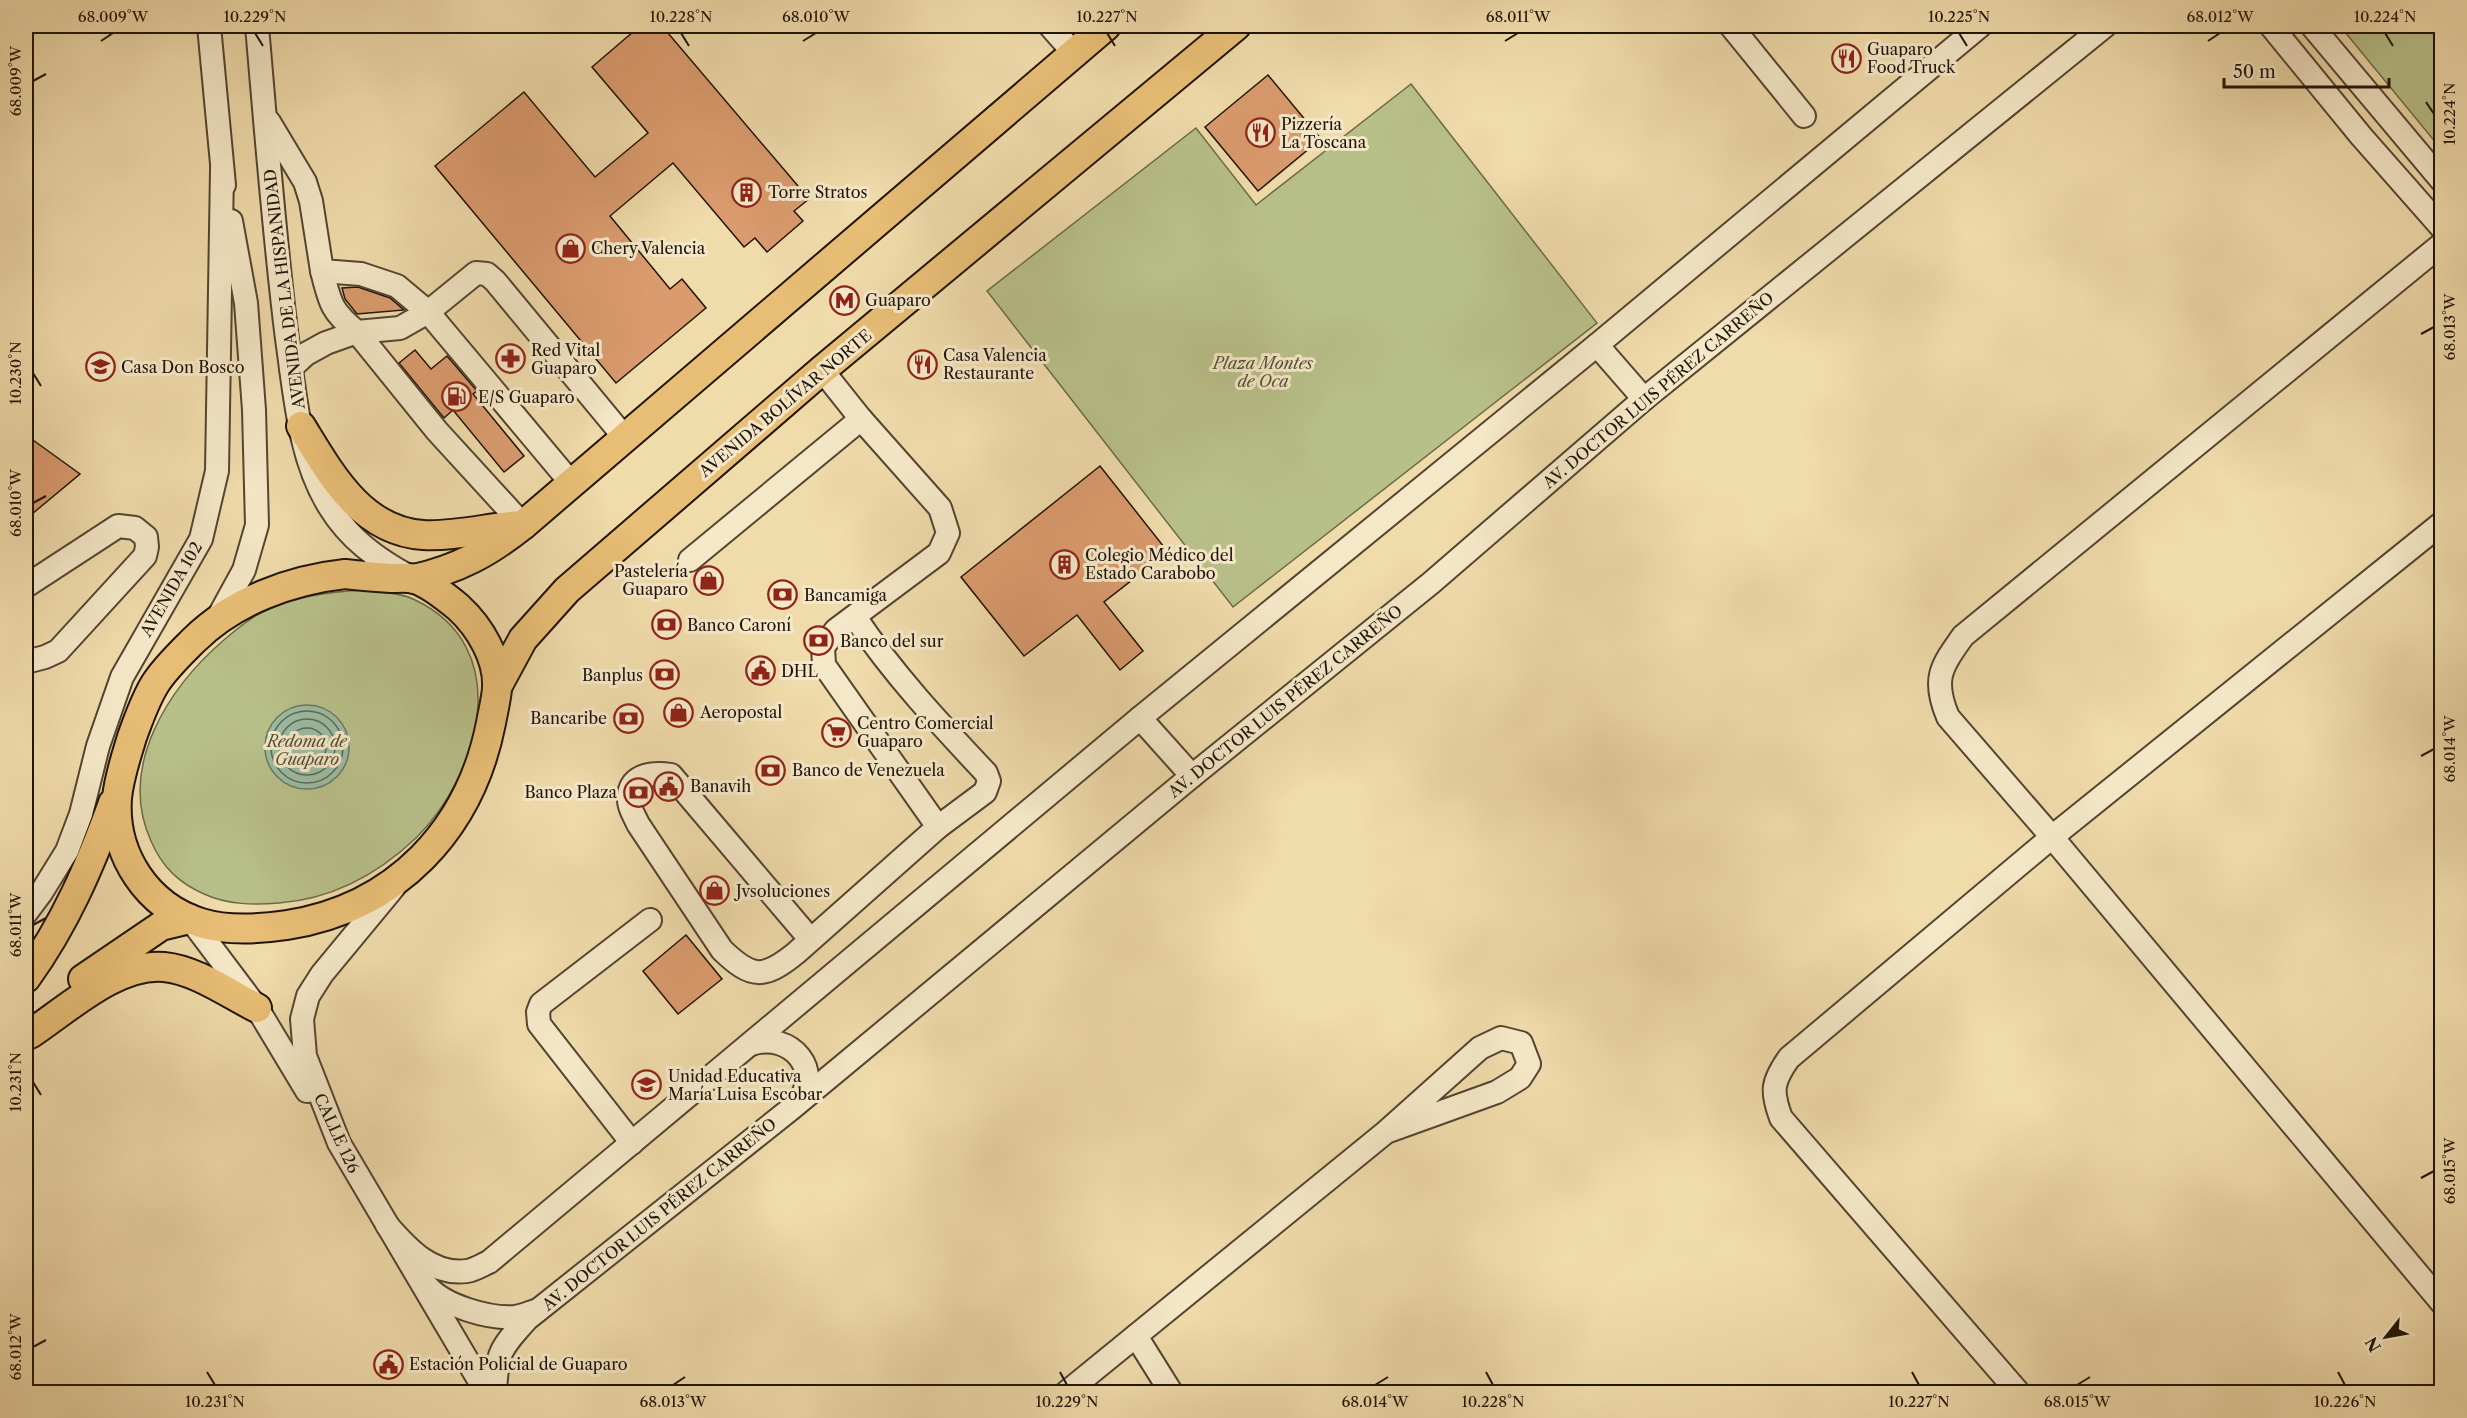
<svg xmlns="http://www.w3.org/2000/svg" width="2467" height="1418" viewBox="0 0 2467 1418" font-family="'Libre Caslon Text',serif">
  <rect width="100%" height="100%" fill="#f0dbab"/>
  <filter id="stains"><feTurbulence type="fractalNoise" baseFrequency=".00333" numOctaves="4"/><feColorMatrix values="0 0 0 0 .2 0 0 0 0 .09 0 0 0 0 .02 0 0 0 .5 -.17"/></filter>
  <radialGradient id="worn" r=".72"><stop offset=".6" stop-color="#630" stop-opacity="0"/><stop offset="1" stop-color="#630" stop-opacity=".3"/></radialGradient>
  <!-- green -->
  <g fill="#b8c089" stroke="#6c6a4a" stroke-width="1.5">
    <path d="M2340,26H2441V149Z"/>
    <path d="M1411,84L1597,323L1233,607L987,291L1196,128L1256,205Z"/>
    <path d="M362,590C378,592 398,592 413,599C516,646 481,773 416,838C378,874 332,899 279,903C254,905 228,905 204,894C179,883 162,867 151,841C117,766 169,687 225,639C237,629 252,616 267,610C297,596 330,592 362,590Z"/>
  </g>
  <!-- water -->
  <circle fill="#9bbca4" stroke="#697866" stroke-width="1.5" cx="307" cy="747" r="42"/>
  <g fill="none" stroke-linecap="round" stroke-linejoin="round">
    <!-- shore -->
    <g stroke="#5d6857" stroke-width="1.5">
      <circle cx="307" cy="747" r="36"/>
      <circle cx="307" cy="747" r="28"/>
      <circle cx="307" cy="747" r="19"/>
    </g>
  </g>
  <!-- building -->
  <g fill="#da9b6e" stroke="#1f130a" stroke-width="1.5">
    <path d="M640,26H662L809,199L794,211L803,221L767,252L755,238L744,247L673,163L610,216L670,289L682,279L706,308L616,383L435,166L524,92L595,177L648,133L592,67Z"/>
    <path d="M1268,75L1321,139L1258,191L1205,127Z"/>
    <path d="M358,287L390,298L404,310L357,314L345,299L342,288Z"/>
    <path d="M415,350L431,369L447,356L477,391L473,394L524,456L504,472L453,410L444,418L399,363Z"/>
    <path d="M26,435L80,474L26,519Z"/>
    <path d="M1100,466L1168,552L1104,602L1143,651L1120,670L1077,615L1024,656L961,577Z"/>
    <path d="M686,935L722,979L678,1014L643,971Z"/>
  </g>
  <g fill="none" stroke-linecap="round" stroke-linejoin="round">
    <defs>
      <g id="minor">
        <path d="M209,26L224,185"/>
        <path d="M257,26C266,130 274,235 287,339C295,394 299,457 329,506C349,539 377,559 410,577"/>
        <path d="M1050,26L1073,52"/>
        <path d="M1731,26L1804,116"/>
        <path d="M2271,26L2361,136L2442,228"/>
        <path d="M2312,26L2442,181"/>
        <path d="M269,122L305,182L311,201L322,271L361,274L397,286L428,312L572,484"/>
        <path d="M2442,244L1963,636C1941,667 1932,679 1948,717L2052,837L2442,1303"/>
        <path d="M322,271C330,303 331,311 357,332L437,431L523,525"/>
        <path d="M1597,345L1644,399"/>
        <path d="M291,368L306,354L326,343L357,332L400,328L428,312L476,273L487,274L495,281L625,438"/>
        <path d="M690,560L861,419"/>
        <path d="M26,586L118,526L135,528L146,537L147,547L145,556L58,651L45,657L26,662"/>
        <path d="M855,617C893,674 939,723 986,773L989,781L985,792L938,827"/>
        <path d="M215,623L244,570L257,525L254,410L246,303L231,221"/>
        <path d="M1140,718L1192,776"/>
        <path d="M394,887L322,974L308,996L302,1019L305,1056L339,1143L486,1392"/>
        <path d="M26,913L41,893L67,851L81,814L98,746L122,677L201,539L217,471L222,170"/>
        <path d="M190,919L257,1008L307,1091"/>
        <path d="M810,939L671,775C651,772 627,775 629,801C629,808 635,817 638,824L722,950C752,979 764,979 796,953L938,827L824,665L823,647L836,630L939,553L948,533L940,508L861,419L822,370"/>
        <path d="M751,1044C792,1031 824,1072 797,1103"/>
        <path d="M632,1143L539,1024L538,1012L541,1004L650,920"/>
        <path d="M387,1225C407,1248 432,1276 467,1271C474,1270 482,1265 489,1262L1140,718L1597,345L1980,26"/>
        <path d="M427,1286C444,1306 489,1319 515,1317C523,1316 531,1312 538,1310"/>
        <path d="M1136,1336L1171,1392"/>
        <path d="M495,1392C497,1352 500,1349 527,1319L792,1108L1192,776L1431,583L1644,399L2105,26"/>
        <path d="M1067,1392L1386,1132L1480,1048L1501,1038L1521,1043L1529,1064L1520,1078L1497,1092L1386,1132"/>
        <path d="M2018,1392L1781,1118C1771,1091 1772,1082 1789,1058L2052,837L2442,523"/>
      </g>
      <g id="major">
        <path d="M301,426C330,473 361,531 423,535C455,537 490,527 523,525"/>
        <path d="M345,574C361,576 376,577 391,578C398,578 408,577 415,579C430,584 446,597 458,607C480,627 499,659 497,689C496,700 493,712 491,723C470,830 396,908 287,925C260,929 227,931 201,923C147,906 113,855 117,798C119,777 126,757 132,737C139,718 145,700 155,684C165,668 181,653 194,640C234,601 290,580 345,574Z"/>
        <path d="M414,579C458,569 488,553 523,525L1106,26"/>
        <path d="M497,687L523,639L567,590L822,370L1236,26"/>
        <path d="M26,978C65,924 90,866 113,803"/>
        <path d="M83,979L161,926L190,919"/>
        <path d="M30,1034C68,1009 116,963 164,967C196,970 229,994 257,1008"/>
      </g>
    </defs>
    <!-- minor casing -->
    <use href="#minor" stroke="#534532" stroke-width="26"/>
    <!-- major casing -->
    <use href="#major" stroke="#1f130a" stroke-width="32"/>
    <!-- minor -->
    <use href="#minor" stroke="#f5e8c8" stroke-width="22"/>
    <!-- major -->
    <use href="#major" stroke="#e8be76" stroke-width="28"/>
  </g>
  <!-- ticks -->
  <path fill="none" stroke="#1f130a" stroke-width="2" d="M255,33L263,46M681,33L689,46M1107,33L1115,46M1959,33L1967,46M2385,33L2393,46M101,41L113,33M803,41L816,33M1505,41L1518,33M2208,41L2220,33M33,81L46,74M2426,102L2434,114M2421,334L2434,327M33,373L41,386M33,503L46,496M2421,756L2434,749M33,925L46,918M33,1082L41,1095M2421,1178L2434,1171M33,1347L46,1340M207,1372L215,1385M1060,1372L1067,1385M1486,1372L1493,1385M1912,1372L1919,1385M2338,1372L2345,1385M673,1385L685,1377M1375,1385L1388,1377M2077,1385L2090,1377"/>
  <!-- icons -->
  <defs>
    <symbol id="restaurant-ring" viewBox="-11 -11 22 22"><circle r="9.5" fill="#f5e8c8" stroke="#8f2418" stroke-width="1.5"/><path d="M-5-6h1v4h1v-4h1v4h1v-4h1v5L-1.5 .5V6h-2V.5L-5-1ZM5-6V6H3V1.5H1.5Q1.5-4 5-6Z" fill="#8f2418"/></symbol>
    <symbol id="building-ring" viewBox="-11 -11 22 22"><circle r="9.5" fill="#f5e8c8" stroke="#8f2418" stroke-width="1.5"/><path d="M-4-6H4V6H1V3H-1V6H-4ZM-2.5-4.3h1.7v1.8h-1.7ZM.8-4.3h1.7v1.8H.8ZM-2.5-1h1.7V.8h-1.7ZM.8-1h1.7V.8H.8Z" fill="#8f2418"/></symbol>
    <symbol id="shop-ring" viewBox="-11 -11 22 22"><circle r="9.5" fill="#f5e8c8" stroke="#8f2418" stroke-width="1.5"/><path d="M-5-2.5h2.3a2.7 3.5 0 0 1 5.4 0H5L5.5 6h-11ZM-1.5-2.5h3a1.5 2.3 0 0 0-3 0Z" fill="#8f2418"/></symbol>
    <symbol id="metro-ring" viewBox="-11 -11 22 22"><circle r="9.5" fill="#f5e8c8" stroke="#8f2418" stroke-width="1.5"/><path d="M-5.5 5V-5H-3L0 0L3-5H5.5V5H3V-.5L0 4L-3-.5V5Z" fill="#8f2418"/></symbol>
    <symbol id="pharmacy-ring" viewBox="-11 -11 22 22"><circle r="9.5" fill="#f5e8c8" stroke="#8f2418" stroke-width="1.5"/><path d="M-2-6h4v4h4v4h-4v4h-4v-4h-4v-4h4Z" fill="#8f2418"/></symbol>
    <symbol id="school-ring" viewBox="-11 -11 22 22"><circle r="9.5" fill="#f5e8c8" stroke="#8f2418" stroke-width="1.5"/><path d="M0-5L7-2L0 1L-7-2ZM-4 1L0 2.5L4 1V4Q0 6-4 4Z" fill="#8f2418"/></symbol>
    <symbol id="fuel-ring" viewBox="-11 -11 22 22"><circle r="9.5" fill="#f5e8c8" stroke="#8f2418" stroke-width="1.5"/><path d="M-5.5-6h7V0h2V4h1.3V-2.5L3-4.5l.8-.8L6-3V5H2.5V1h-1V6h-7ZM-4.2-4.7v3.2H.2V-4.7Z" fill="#8f2418"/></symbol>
    <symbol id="bank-ring" viewBox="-11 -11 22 22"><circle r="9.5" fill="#f5e8c8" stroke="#8f2418" stroke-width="1.5"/><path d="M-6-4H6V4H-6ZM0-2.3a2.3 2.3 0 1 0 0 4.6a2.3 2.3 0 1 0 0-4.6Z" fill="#8f2418"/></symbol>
    <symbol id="civic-ring" viewBox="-11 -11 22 22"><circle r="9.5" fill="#f5e8c8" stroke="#8f2418" stroke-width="1.5"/><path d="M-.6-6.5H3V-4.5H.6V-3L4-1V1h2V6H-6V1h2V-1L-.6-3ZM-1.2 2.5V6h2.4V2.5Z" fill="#8f2418"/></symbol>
    <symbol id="supermarket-ring" viewBox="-11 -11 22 22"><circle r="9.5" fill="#f5e8c8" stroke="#8f2418" stroke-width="1.5"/><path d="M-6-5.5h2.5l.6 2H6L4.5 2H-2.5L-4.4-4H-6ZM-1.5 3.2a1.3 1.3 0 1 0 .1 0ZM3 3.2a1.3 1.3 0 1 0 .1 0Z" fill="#8f2418"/></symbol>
  </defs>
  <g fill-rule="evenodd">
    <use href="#restaurant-ring" x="1830" y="42" width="33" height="33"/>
    <use href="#restaurant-ring" x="1244" y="116" width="33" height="33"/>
    <use href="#building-ring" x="730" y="176" width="33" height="33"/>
    <use href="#shop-ring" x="554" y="232" width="33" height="33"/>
    <use href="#metro-ring" x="828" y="284" width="33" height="33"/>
    <use href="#pharmacy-ring" x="494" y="342" width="33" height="33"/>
    <use href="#restaurant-ring" x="906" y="348" width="33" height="33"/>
    <use href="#school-ring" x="84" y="350" width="33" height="33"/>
    <use href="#fuel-ring" x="440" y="380" width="33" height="33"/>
    <use href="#building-ring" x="1048" y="548" width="33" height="33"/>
    <use href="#shop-ring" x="692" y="564" width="33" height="33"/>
    <use href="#bank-ring" x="766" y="578" width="33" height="33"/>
    <use href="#bank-ring" x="650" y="608" width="33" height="33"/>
    <use href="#bank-ring" x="802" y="624" width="33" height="33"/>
    <use href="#civic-ring" x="744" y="654" width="33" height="33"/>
    <use href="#bank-ring" x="648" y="658" width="33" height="33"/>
    <use href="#shop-ring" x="662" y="696" width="33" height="33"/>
    <use href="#bank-ring" x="612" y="702" width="33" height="33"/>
    <use href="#supermarket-ring" x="820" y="716" width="33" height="33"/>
    <use href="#bank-ring" x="754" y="754" width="33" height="33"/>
    <use href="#civic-ring" x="652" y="770" width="33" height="33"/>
    <use href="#bank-ring" x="622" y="776" width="33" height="33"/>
    <use href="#shop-ring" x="698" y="874" width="33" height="33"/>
    <use href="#school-ring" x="630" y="1068" width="33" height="33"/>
    <use href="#civic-ring" x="372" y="1348" width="33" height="33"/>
  </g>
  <g text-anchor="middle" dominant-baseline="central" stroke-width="6" stroke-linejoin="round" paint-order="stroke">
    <!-- poi labels -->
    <g font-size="16" fill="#1f130a" stroke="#f5e8c8" text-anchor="start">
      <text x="1867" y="49">Guaparo<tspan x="1867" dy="18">Food Truck</tspan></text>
      <text x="1281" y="124">Pizzería<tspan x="1281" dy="18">La Toscana</tspan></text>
      <text x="768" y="192">Torre Stratos</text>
      <text x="591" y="248">Chery Valencia</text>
      <text x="865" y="300">Guaparo</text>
      <text x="531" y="350">Red Vital<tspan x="531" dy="18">Guaparo</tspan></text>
      <text x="943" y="355">Casa Valencia<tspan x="943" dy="18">Restaurante</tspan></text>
      <text x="121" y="367">Casa Don Bosco</text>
      <text x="478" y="397">E/S Guaparo</text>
      <text x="1085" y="555">Colegio Médico del<tspan x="1085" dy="18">Estado Carabobo</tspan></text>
      <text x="688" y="571" text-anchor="end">Pastelería<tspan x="688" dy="18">Guaparo</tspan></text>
      <text x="804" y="595">Bancamiga</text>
      <text x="687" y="625">Banco Caroní</text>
      <text x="840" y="641">Banco del sur</text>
      <text x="781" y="671">DHL</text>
      <text x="643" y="675" text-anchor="end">Banplus</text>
      <text x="700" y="712">Aeropostal</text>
      <text x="607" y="718" text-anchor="end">Bancaribe</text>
      <text x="857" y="723">Centro Comercial<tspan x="857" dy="18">Guaparo</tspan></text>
      <text x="792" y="770">Banco de Venezuela</text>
      <text x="690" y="786">Banavih</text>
      <text x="617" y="792" text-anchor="end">Banco Plaza</text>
      <text x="736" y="891">Jvsoluciones</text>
      <text x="668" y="1076">Unidad Educativa<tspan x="668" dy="18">María Luisa Escobar</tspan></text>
      <text x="409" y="1364">Estación Policial de Guaparo</text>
    </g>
    <!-- street labels -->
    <g font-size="16" fill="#1f130a" stroke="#f5e8c8">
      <text transform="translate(284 289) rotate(-97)">AVENIDA DE LA HISPANIDAD</text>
      <text transform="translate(1658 390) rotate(-40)">AV. DOCTOR LUIS PÉREZ CARREÑO</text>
      <text transform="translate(785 403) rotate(-40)">AVENIDA BOLÍVAR NORTE</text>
      <text transform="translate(171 589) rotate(-60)">AVENIDA 102</text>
      <text transform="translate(1285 701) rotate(-39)">AV. DOCTOR LUIS PÉREZ CARREÑO</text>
      <text transform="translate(337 1133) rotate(65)">CALLE 126</text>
      <text transform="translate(659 1214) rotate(-39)">AV. DOCTOR LUIS PÉREZ CARREÑO</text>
    </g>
    <!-- park labels -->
    <g font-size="16" font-style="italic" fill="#555036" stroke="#f5e8c8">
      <text x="1263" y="363">Plaza Montes<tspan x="1263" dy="18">de Oca</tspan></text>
      <text x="307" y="741">Redoma de<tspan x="307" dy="18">Guaparo</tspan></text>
    </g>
  </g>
  <!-- margin -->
  <rect width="2467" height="1418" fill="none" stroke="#f0dbab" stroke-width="66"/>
  <!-- north arrow -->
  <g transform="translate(2386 1337) rotate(239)" stroke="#f5e8c8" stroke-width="4.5" paint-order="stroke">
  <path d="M0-4.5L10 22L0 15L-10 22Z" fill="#1f130a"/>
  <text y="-9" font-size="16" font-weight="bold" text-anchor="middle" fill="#1f130a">N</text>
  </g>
  <!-- scale -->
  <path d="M2224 78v9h165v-9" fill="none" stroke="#1f130a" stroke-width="3"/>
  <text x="2233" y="78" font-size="18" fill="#1f130a" stroke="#f5e8c8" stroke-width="4.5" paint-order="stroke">50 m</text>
  <rect x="33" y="33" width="2401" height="1352" fill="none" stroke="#1f130a" stroke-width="2"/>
  <g font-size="15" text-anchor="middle" fill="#1f130a">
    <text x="113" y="22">68.009°W</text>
    <text x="255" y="22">10.229°N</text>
    <text x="681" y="22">10.228°N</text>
    <text x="816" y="22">68.010°W</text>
    <text x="1107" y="22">10.227°N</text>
    <text x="1518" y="22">68.011°W</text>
    <text x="1959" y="22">10.225°N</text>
    <text x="2220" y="22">68.012°W</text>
    <text x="2385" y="22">10.224°N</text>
    <text transform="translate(16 81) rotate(-90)" y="5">68.009°W</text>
    <text transform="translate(2450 114) rotate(-90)" y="5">10.224°N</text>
    <text transform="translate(2450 327) rotate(-90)" y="5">68.013°W</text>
    <text transform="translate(16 373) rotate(-90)" y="5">10.230°N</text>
    <text transform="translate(16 503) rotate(-90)" y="5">68.010°W</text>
    <text transform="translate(2450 749) rotate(-90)" y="5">68.014°W</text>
    <text transform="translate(16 925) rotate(-90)" y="5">68.011°W</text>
    <text transform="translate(16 1082) rotate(-90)" y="5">10.231°N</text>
    <text transform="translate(2450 1171) rotate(-90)" y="5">68.015°W</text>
    <text transform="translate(16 1347) rotate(-90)" y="5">68.012°W</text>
    <text x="215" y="1407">10.231°N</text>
    <text x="673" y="1407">68.013°W</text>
    <text x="1067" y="1407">10.229°N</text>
    <text x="1375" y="1407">68.014°W</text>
    <text x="1493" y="1407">10.228°N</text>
    <text x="1919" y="1407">10.227°N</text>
    <text x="2077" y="1407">68.015°W</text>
    <text x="2345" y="1407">10.226°N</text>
  </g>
  <rect width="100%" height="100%" filter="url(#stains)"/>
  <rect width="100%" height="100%" fill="url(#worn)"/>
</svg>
